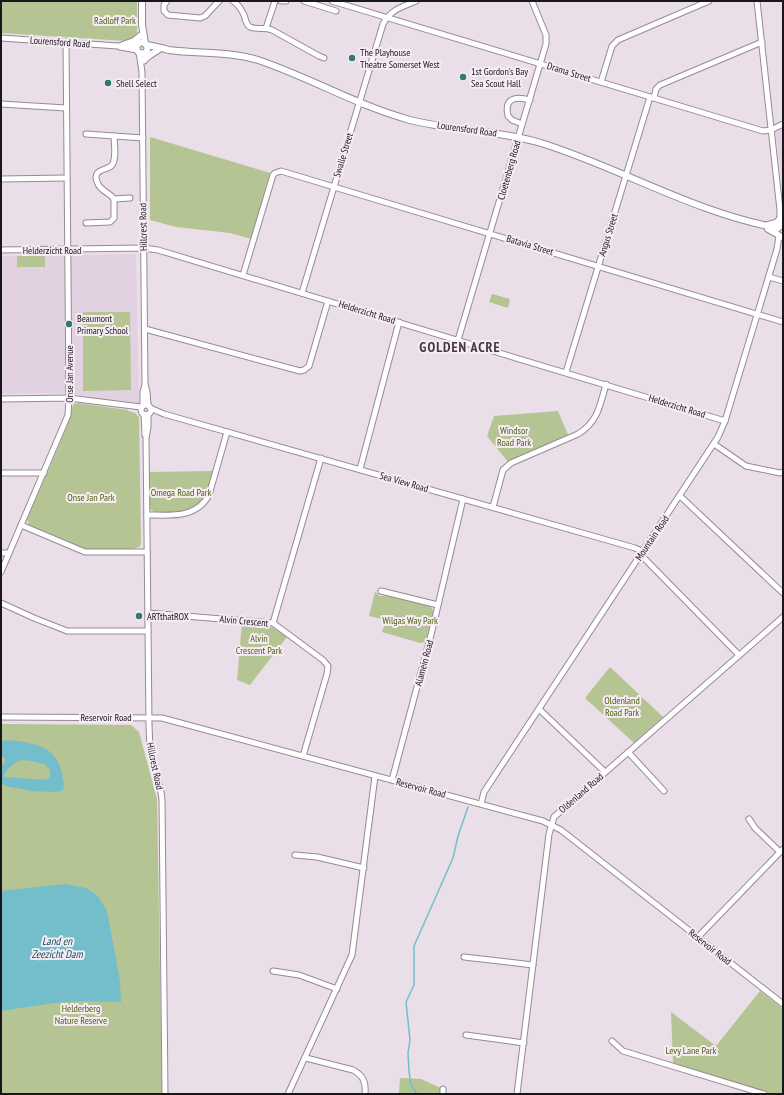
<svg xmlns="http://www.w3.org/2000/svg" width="784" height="1095" viewBox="0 0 784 1095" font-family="'PT Sans Narrow',sans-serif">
  <rect width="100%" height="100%" fill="#eadee9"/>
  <!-- built -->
  <g fill="#e2d1e1">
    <path d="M783,129V195L776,133Z"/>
    <path d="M136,254L139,404L63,393L1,394V256Z"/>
  </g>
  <!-- green -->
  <g fill="#b4c492">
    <path d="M1,1H137V34L135,38L126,41L1,33Z"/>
    <path d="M150,137L270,173L251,239L230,233L176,227L150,220Z"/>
    <path d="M45,255V267H17V256Z"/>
    <path d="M492,294L510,299L508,308L489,302Z"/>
    <path d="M83,312H130L131,390L83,391Z"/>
    <path d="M78,403L128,410V411L135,413L139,417L141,544L139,547L135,548L134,550H85L29,526L27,519C39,490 53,462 64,433C67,426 71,408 74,404Z"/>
    <path d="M558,411L568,435L508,462L487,436L494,416Z"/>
    <path d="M213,471C205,501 203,512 168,512C162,513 155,514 150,509L149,472Z"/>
    <path d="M375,592L380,596H389L428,606L432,608L433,612L426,642L420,643L382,632L386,620L369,616Z"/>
    <path d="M242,623L272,627L287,637L250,685L237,680Z"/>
    <path d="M610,667L663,717L634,743L585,698Z"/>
    <path d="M1,724L131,725L139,732L157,799L162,1094H1Z"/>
    <path d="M760,991L783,1009V1094H773L749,1088L746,1085L679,1066L673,1063L671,1012L716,1046Z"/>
    <path d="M400,1078L421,1079L443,1089V1094H399Z"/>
  </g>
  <!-- water -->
  <g fill="#74becb" fill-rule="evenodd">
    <path d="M10,740C34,743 57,746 62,774C63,779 65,785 63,790L56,792L29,791C20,787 11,789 1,784V767L5,762V758L1,756V741ZM23,760C31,760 37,763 45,764L50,770V777L46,780L5,777L4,775C8,767 15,762 23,760Z"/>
    <path d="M65,884L86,888L98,896L107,911L120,981L121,1002L85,1001L54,1003L1,1011V891Z"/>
  </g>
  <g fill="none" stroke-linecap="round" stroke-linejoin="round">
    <!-- stream -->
    <path stroke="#74becb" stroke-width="1.5" d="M417,1094L411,1085L409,1071L408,1053L410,1040L406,1002L414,985V946L453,858L458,836L468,807"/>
    <defs>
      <g id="minor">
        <path d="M167,1L164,5V11L168,15L200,18L205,16L219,1"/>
        <path d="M233,1C238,4 241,9 243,13C246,18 245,24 250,27C258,30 265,27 272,30L319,56L324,58"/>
        <path d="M281,1H286"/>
        <path d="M304,1L336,11"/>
        <path d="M332,1L763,131L771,130L783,124"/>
        <path d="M757,1L780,210V227"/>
        <path d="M266,28L275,1"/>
        <path d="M1,38L118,46L138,44"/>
        <path d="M120,47L137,50"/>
        <path d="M139,52L142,72L145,384L147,392L148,405"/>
        <path d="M144,61L146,52"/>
        <path d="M601,82L612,46L618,40L709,1"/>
        <path d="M654,98L656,89L660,85L762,42"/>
        <path d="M1,104L66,108"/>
        <path d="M522,124L512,120L508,116C504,98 515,96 530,100"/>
        <path d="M86,134L143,138"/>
        <path d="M1,179L67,178"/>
        <path d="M114,199L130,198"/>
        <path d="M86,223L110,222L114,218V199C110,193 101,191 98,184C90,168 108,171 112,165C117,158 114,144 114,136"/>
        <path d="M1,250L143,248L158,250L725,421"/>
        <path d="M243,275L273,175L275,173L281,171L783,322"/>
        <path d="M769,277L783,281"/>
        <path d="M302,293L383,24C391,9 402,7 416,1"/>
        <path d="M145,329L300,371L304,370L309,366L328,301"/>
        <path d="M458,340L546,44V35L532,1"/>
        <path d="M566,372L650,97"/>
        <path d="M1,399L69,398L141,407"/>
        <path d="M143,405V392L145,385"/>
        <circle cx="146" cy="410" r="5"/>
        <path d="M150,408L164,414L635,548L643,552"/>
        <path d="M144,414L145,435"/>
        <path d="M148,414V427L146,438L149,725L150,750L161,792L162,800L165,1094"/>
        <path d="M714,444L746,466L780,473L783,472"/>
        <path d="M360,469L399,322"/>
        <path d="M1,473H44"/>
        <path d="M680,496L783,593"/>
        <path d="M493,507L503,470L511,463L578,434C598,422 600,405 606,384"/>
        <path d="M147,515C170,515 196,519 209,495L227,432"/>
        <path d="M21,525L85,552H147"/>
        <path d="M1,553H9"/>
        <path d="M641,555L739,655"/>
        <path d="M1,572L68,415L69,398L66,42"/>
        <path d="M381,591L438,605"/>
        <path d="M1,603L34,618L67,631H148"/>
        <path d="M148,613L273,623L323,660L328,666L327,674L303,756"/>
        <path d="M273,623L321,458"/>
        <path d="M539,709L605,772"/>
        <path d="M1,717L162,718L543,821L561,830L783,1004"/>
        <path d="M628,752L664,791"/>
        <path d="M392,780L431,635L463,499"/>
        <path d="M481,804L484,792L718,437L725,421L777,249L779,236"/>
        <path d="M749,819L755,828L780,852"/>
        <path d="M295,855L317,857L364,868"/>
        <path d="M698,937L783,849"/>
        <path d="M464,957L533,965"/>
        <path d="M273,971L299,975L337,989"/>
        <path d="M466,1035L524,1043"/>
        <path d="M612,1041L623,1051L764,1094"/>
        <path d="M306,1058L353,1070C364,1076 366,1083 365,1094"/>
        <path d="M288,1094L352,955L375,776"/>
        <path d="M443,1094V1089"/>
        <path d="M517,1094L549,834L554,817L783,617"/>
      </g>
      <g id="tertiary">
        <path d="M142,1V25L145,43"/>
        <circle cx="142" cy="48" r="5.5"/>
        <path d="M123,45L134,41L140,36"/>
        <path d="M146,45C154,46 162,48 169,50C199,54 229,51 258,60C309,77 358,106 410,120C453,131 498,130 541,143C621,168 695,213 778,228"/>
        <path d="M144,60L150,55L158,50"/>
        <path d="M768,225L776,223L780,219"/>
        <path d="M768,229L777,234L779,236L783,237"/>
      </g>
    </defs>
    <!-- minor casing -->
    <use href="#minor" stroke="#958a94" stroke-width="7"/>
    <!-- tertiary casing -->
    <use href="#tertiary" stroke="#958a94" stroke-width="8"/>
    <!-- minor -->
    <use href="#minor" stroke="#fff" stroke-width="5"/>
    <!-- tertiary -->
    <use href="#tertiary" stroke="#fff" stroke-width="6"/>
  </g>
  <!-- markers -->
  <g fill="#337970" stroke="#f7ecf6" stroke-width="1.5">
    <circle cx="352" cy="58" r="4"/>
    <circle cx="463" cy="77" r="4"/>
    <circle cx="108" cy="83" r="4"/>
    <circle cx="69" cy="324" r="4"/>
    <circle cx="139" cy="616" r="4"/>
  </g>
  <g text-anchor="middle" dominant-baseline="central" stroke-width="4" stroke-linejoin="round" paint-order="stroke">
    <!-- park labels -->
    <g font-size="10" fill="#4d600c" stroke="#f7ecf6">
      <text x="115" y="20">Radloff Park</text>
      <text x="514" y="430">Windsor<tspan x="514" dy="12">Road Park</tspan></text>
      <text x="181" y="492">Omega Road Park</text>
      <text x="91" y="497">Onse Jan Park</text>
      <text x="410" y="620">Wilgas Way Park</text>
      <text x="259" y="638">Alvin<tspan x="259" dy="12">Crescent Park</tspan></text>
      <text x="622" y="700">Oldenland<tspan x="622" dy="12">Road Park</tspan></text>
      <text x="81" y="1008">Helderberg<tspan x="81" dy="12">Nature Reserve</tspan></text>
      <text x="691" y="1050">Levy Lane Park</text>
    </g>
    <!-- street labels -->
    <g font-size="10" fill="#1a161a" stroke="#f7ecf6">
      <text transform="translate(60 42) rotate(4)">Lourensford Road</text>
      <text transform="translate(569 72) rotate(17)">Drama Street</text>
      <text transform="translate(467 129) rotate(8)">Lourensford Road</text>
      <text transform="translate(343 155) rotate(-73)">Swalle Street</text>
      <text transform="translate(509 170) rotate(-74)">Cloetenberg Road</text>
      <text transform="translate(143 227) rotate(-91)">Hillcrest Road</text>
      <text transform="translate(608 235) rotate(-73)">Angus Street</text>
      <text transform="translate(530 245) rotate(17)">Batavia Street</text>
      <text x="52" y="250">Helderzicht Road</text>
      <text transform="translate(367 312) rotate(17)">Helderzicht Road</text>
      <text transform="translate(69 374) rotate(-90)">Onse Jan Avenue</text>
      <text transform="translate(677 406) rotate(17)">Helderzicht Road</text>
      <text transform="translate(404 482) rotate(16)">Sea View Road</text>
      <text transform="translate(652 538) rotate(-56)">Mountain Road</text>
      <text transform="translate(244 621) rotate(5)">Alvin Crescent</text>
      <text transform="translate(424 663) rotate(-75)">Alamein Road</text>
      <text x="106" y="717">Reservoir Road</text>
      <text transform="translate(155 766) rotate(78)">Hillcrest Road</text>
      <text transform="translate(421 788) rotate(15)">Reservoir Road</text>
      <text transform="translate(581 793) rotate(-41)">Oldenland Road</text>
      <text transform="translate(710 947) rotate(38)">Reservoir Road</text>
    </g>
    <!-- poi labels -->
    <g font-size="10" fill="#1a161a" stroke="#f7ecf6" text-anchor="start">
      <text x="360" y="52">The Playhouse<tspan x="360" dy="12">Theatre Somerset West</tspan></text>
      <text x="471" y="71">1st Gordon's Bay<tspan x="471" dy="12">Sea Scout Hall</tspan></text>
      <text x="116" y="83">Shell Select</text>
      <text x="77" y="318">Beaumont<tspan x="77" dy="12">Primary School</tspan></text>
      <text x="147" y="616">ARTthatROX</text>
    </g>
    <!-- water labels -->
    <g font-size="11" font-style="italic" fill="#0e505a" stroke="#f7ecf6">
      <text x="57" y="941">Land en<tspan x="57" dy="13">Zeezicht Dam</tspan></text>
    </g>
    <!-- district labels -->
    <g font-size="14" font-weight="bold" letter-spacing="1" fill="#413840" stroke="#f7ecf6">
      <text x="460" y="347">GOLDEN ACRE</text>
    </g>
  </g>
  <!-- border -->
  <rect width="784" height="1095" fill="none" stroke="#1a161a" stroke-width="4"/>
</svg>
